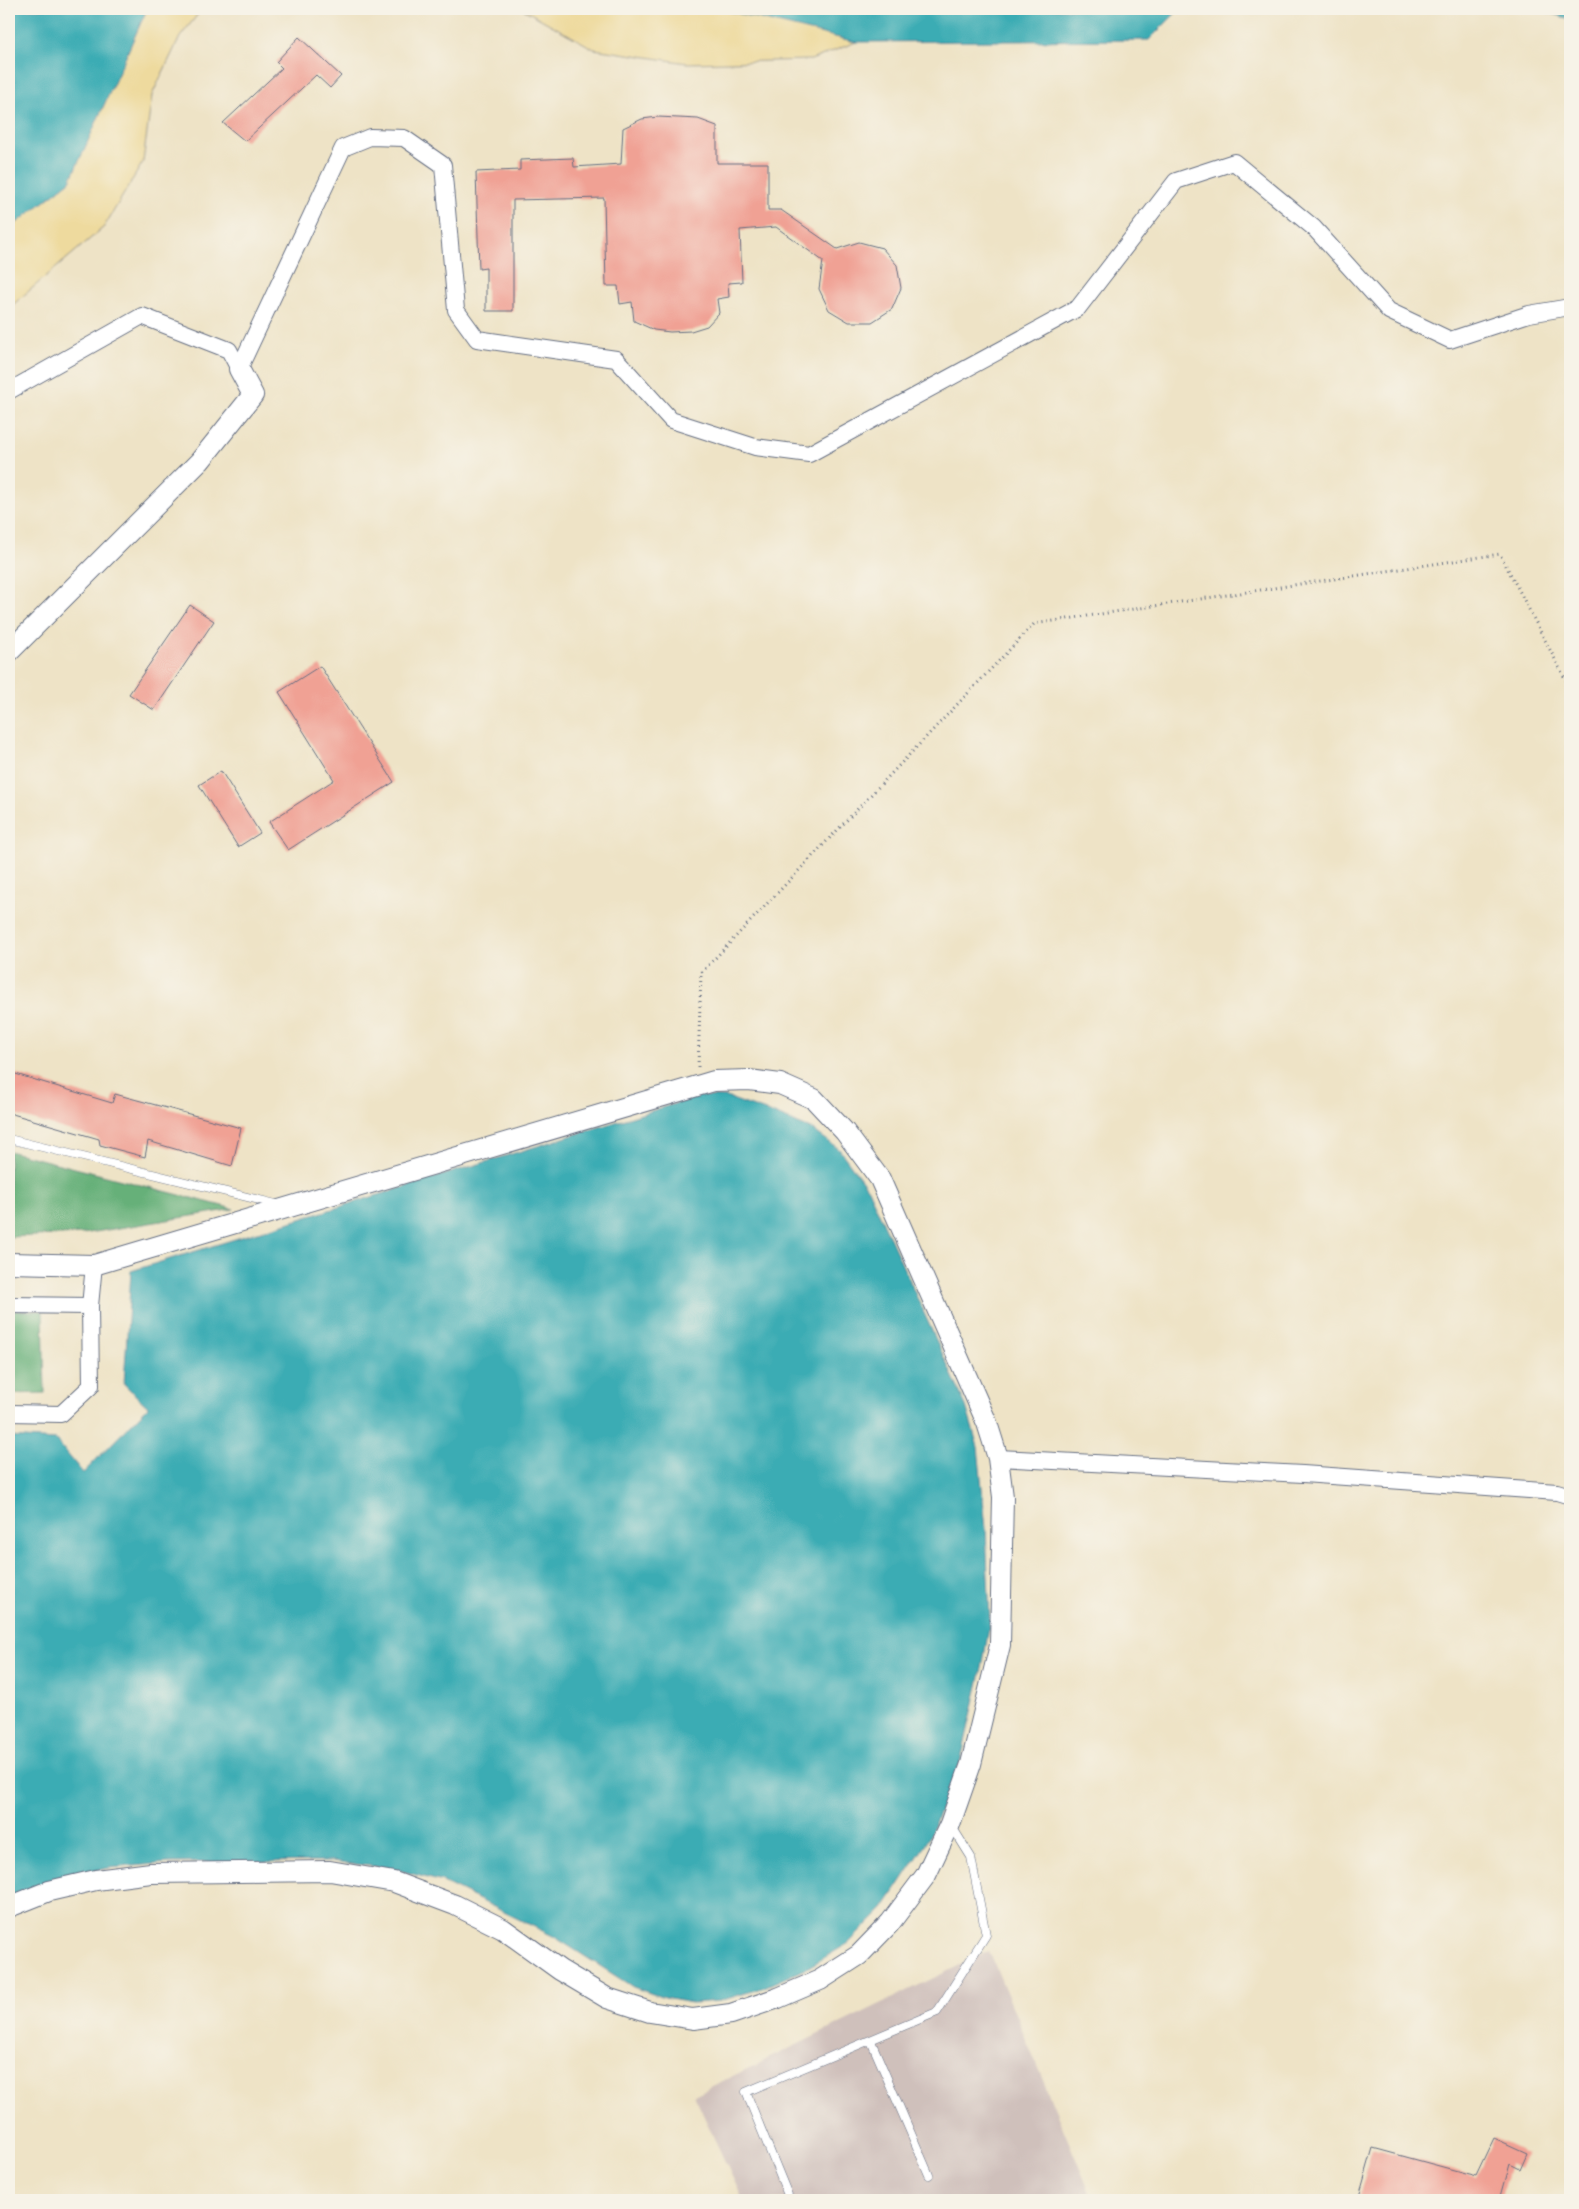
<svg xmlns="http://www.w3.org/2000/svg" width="1579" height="2209" viewBox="0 0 1579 2209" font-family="'EB Garamond',serif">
  <rect width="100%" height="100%" fill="#f7f3e8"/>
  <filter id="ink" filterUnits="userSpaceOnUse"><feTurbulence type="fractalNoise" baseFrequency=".02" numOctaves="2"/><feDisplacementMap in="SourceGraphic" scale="10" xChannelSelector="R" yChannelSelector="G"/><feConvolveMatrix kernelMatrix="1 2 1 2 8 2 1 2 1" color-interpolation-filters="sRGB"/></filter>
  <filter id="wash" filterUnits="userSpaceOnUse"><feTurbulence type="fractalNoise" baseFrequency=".0096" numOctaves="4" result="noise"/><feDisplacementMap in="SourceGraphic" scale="20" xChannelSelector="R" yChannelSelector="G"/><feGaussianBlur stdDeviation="1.12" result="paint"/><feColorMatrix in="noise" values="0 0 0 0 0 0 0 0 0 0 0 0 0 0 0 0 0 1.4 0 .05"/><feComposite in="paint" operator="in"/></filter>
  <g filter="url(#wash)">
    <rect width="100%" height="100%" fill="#eee3c6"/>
    <!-- industrial -->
    <path fill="#cfc0bb" d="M989,1951L1093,2200H743L694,2095Z"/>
    <!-- forest -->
    <g fill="#66b079" stroke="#40706c">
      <path d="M9,1151L234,1209L83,1234L9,1237Z"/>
      <path d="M9,1311H43L45,1393L9,1394Z"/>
    </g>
    <!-- sand -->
    <g fill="#eeda9e" stroke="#84847e">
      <path d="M147,9H202L180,37L152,95L143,162L104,227L9,308V229L70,181Z"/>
      <path d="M523,9H727L856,42L811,60L687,63L594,49Z"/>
    </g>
    <!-- water -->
    <g fill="#3bacb4" stroke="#2b6e89">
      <path d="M9,9H147L70,181L9,229Z"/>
      <path d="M719,9H1180L1149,40L856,42Z"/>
      <path d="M1538,9H1570V19L1539,10Z"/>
      <path d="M700,1096L726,1097L774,1114L813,1130L839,1149L868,1189L966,1406L978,1447L986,1529L990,1622L982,1668L960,1764L926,1844L883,1909L849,1943L805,1969L762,1988L720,2001L692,2003L664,1998L633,1987L553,1936L443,1882L394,1869L332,1861L169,1863L109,1868L53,1880L9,1898V1437L56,1440L83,1473L148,1407L124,1384L131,1271Z"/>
    </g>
    <g id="blocks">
      <!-- building -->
      <g fill="#f0a194">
        <path d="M299,37L341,76L330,88L316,75L245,141L223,123L282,68L276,62Z"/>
        <path d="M658,117L698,119L717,126V163H768V210H781L837,249L859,242L882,248L897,265L901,288L892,309L872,322H849L829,310L819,289L823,261L776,227L740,230L742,282L728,283L729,297L717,299L719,313L707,326L691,331L670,332L654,330L634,321L632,302L620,304L618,286H606L604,198L513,200V311H486V268L479,269L476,172L520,170V160L573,158L574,167L621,164L623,128L642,119Z"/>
        <path d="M190,605L214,621L154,710L129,694Z"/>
        <path d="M320,666L394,782L288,850L269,822L334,780L279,692Z"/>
        <path d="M221,771L260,833L238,847L199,785Z"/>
        <path d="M9,1072L112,1103L115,1094L241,1128L232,1166L148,1141L145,1157L100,1145L99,1139L9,1113Z"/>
        <path d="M1494,2138L1527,2153L1520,2169L1510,2164L1500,2200H1358L1373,2148L1476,2176Z"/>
      </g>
    </g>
  </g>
  <g filter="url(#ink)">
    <use href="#blocks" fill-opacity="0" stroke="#656e82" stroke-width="1"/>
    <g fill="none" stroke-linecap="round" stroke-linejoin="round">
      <defs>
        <g id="service">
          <path d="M9,1139L280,1205"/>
          <path d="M871,2041L929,2175"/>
          <path d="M790,2200L746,2092L937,2012L986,1935L971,1857L951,1825"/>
        </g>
        <g id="minor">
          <path d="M239,369L343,148L370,137L404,138L443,165L456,310L477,339L616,359L671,420L755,447L809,454L1078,308L1176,181L1234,162L1314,228L1389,311L1450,340L1529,314L1570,307"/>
          <path d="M9,391L142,316L229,350L239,369"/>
          <path d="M9,1305L90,1306"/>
          <path d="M9,1413L61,1414L91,1386L90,1306L94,1265"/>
          <path d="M998,1458L1303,1474L1557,1492L1570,1496"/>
        </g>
        <g id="tertiary">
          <path d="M9,652L200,461L253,395L239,369"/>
          <path d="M9,1263L94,1265L714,1081L749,1080L780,1084L814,1099L845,1132L880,1179L987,1423L998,1458L1003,1497L1000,1645L971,1764L950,1824L926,1875L890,1923L859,1955L820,1980L778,1998L731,2014L693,2019L650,2012L607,1998L560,1970L503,1929L455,1905L394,1882L330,1871L151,1873L96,1880L49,1891L9,1907"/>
        </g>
      </defs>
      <!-- service casing -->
      <use href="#service" stroke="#656e82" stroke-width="9"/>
      <!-- minor casing -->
      <use href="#minor" stroke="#656e82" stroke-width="18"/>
      <!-- tertiary casing -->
      <use href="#tertiary" stroke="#656e82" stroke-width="22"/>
      <!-- path -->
      <path stroke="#656e82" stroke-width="3" stroke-dasharray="1 4" stroke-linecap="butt" d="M698,1067L701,973L1034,624L1500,554L1570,688"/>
      <!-- service -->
      <use href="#service" stroke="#fff" stroke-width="8"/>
      <!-- minor -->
      <use href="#minor" stroke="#fff" stroke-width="16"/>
      <!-- tertiary -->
      <use href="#tertiary" stroke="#fff" stroke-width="20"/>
    </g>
  </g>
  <!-- margin -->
  <rect width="1579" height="2209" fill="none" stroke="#f7f3e8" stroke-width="30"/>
</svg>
